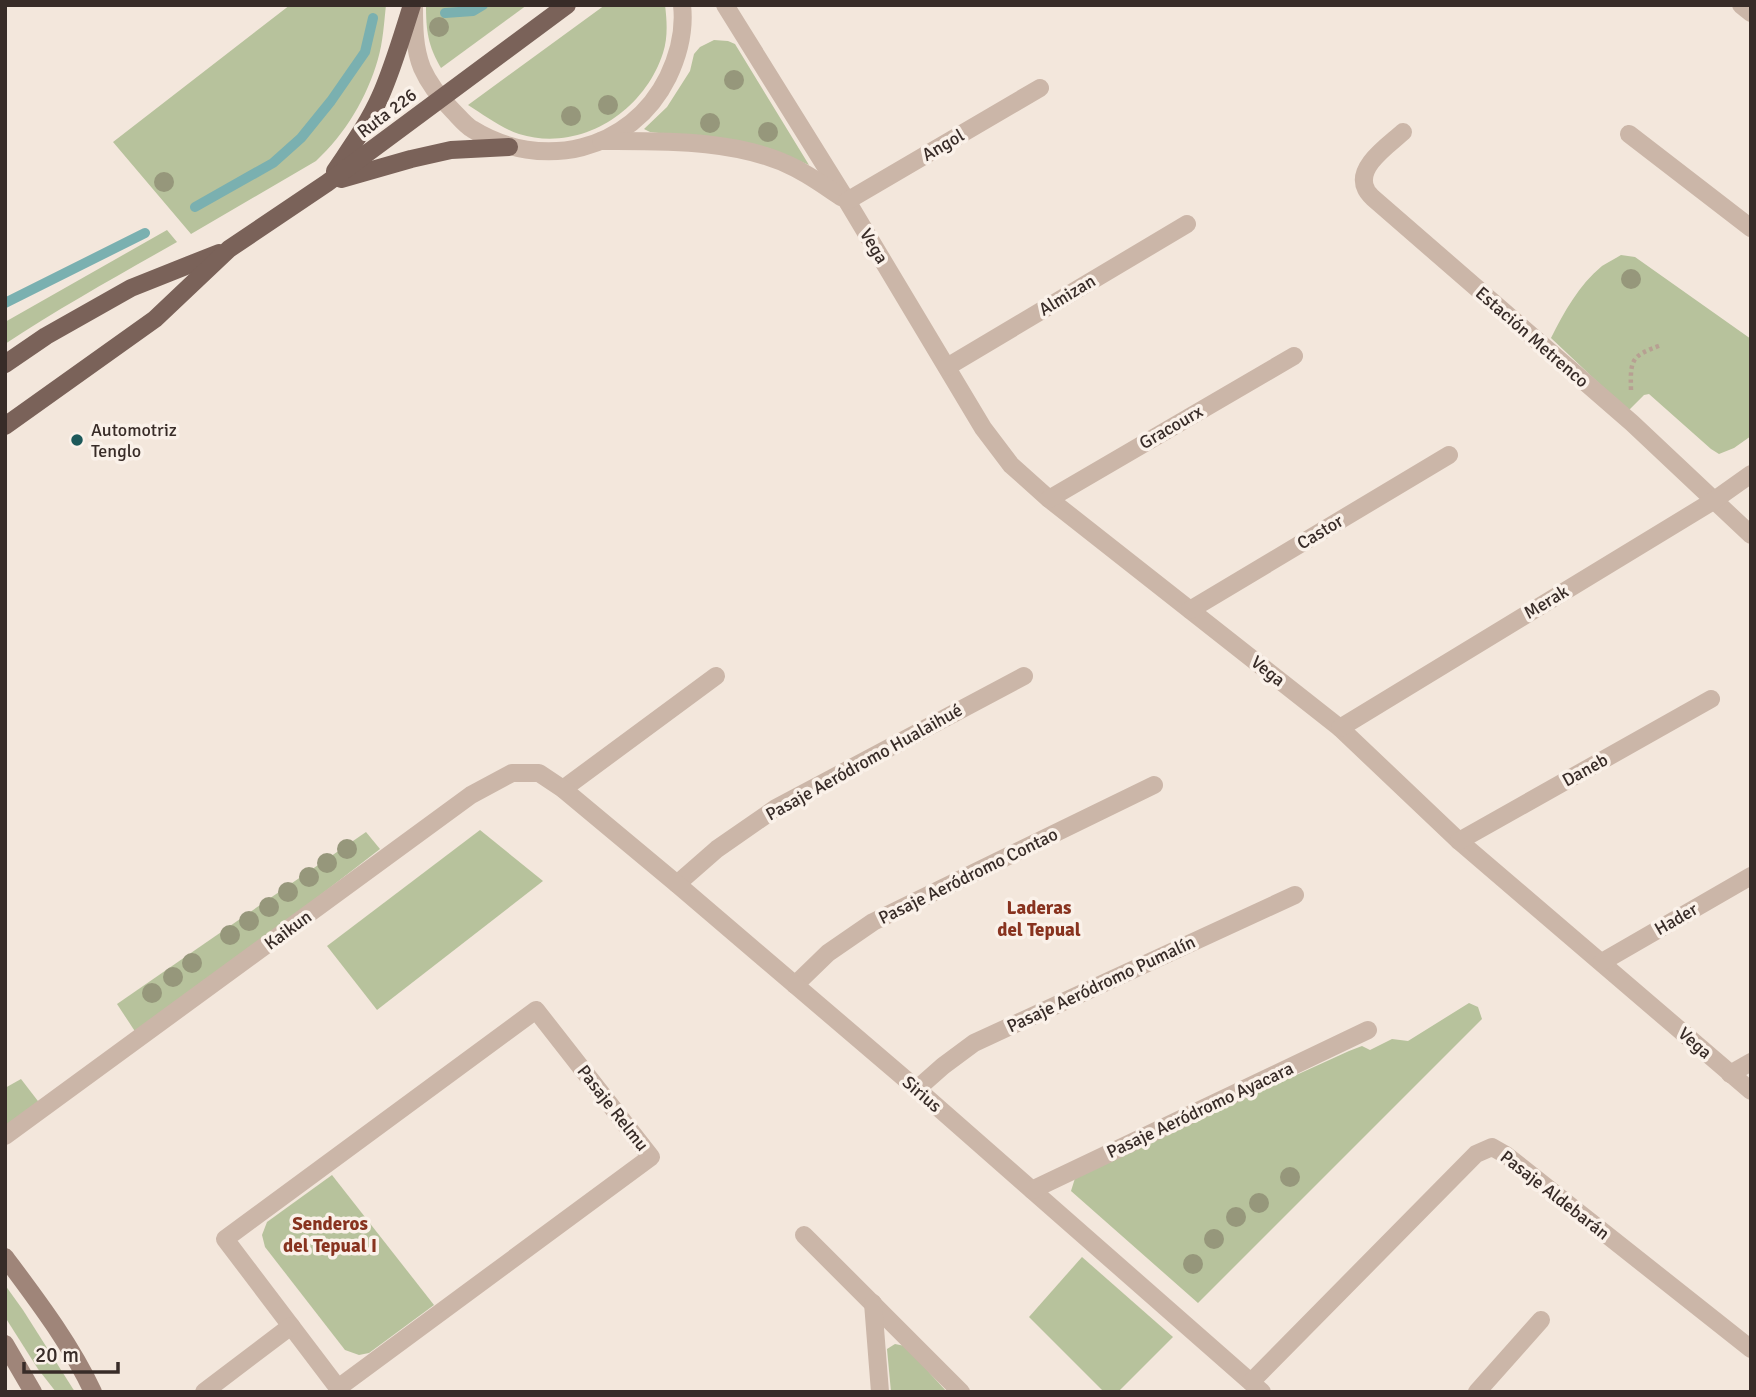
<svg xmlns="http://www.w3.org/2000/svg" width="1756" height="1397" viewBox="0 0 1756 1397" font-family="Signika,sans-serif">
  <rect width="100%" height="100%" fill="#f3e7dc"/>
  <!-- green -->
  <g fill="#b7c29c">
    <path d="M290,5H386C384,23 383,42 378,59C367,98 345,134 316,161L191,234L113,142Z"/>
    <path d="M426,5H527L441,68C428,46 426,31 426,5Z"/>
    <path d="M605,5H665C667,21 668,38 663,53C644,112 580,153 519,134C501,128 484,115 468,105Z"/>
    <path d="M714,40L728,41L735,44L809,165L768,148L745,143L650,132L644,129L667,107L690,71L694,54L700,47Z"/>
    <path d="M167,230L177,242C119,275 61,307 5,344V322Z"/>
    <path d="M1621,255L1635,257L1751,339V436L1734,448L1719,454L1711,449L1649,394L1644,395L1629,410L1623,406L1551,338C1564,312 1579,285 1602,266C1608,262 1615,259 1621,255Z"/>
    <path d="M480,830L543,881L377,1010L327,946Z"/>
    <path d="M366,832L380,849L138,1036L117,1004Z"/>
    <path d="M1469,1003L1478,1007L1482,1019L1198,1303L1071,1191L1076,1175L1349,1051L1362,1046L1370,1050L1392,1039L1408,1041Z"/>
    <path d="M21,1079L41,1105L5,1130V1088Z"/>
    <path d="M332,1175L434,1305L369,1353L359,1355L345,1350L265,1247L262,1235L267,1222Z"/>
    <path d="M1082,1257L1173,1337L1118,1392H1104L1029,1317Z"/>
    <path d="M5,1285L23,1310L75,1392H56L38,1369L5,1317Z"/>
    <path d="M895,1344L905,1346L947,1392H891L887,1349Z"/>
  </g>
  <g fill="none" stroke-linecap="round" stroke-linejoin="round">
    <!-- stream -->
    <g stroke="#7ab0b0" stroke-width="10">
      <path d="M445,13L473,11L483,5"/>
      <path d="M195,207L273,163L301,138L331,101L365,52L373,18"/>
      <path d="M5,303L145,233"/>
    </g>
    <!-- path -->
    <path stroke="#b7a092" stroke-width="4.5" stroke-dasharray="3.5 3.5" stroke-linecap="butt" d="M1631,390C1630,358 1632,356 1661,345"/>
    <!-- minor -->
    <g stroke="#cbb6a8" stroke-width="18">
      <path d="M414,5C414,26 414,48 422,68C429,84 441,99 453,111C459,117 465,125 472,129C541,172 631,152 668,77C679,54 685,31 682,5"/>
      <path d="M725,5L847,201L983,428L1011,465L1049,499L1340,728L1459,841L1751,1091"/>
      <path d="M1741,5L1751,13"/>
      <path d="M1403,132C1389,145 1355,167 1366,189C1367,192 1370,195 1373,198L1632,423L1751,535"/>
      <path d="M1629,134L1751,228"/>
      <path d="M601,141C663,141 739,139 795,168C811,176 826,187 841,197"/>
      <path d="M847,201L1040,88"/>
      <path d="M947,367L1187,224"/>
      <path d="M1049,499L1294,356"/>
      <path d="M1190,610L1449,455"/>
      <path d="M1340,728L1713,501L1751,474"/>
      <path d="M563,789L716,676"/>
      <path d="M1459,841L1711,699"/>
      <path d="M677,884L717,849L776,808L1024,676"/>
      <path d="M1602,962L1751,876"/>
      <path d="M795,985L828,953L873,922L1154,785"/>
      <path d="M536,1010L651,1157L338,1388L225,1239Z"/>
      <path d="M1730,1074L1751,1062"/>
      <path d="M917,1089L943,1066L974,1043L1295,895"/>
      <path d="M5,1136L471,795L512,773H539L563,789L677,884L917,1089L1262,1392"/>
      <path d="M1032,1190L1368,1030"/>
      <path d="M804,1235L961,1392"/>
      <path d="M873,1303L880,1392"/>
      <path d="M1251,1382L1476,1154L1492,1147L1506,1155L1751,1349"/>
      <path d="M204,1392L291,1326"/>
      <path d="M1477,1392L1541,1320"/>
    </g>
    <!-- secondary -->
    <g stroke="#9f8579" stroke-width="18">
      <path d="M5,1257C37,1300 70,1343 93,1392"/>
      <path d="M5,1344L33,1392"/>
    </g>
    <!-- primary -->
    <g stroke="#7a6259" stroke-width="18">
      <path d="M335,171C351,147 368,124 380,97C393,68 402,36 412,5"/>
      <path d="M341,179L411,159L451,150L509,147"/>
      <path d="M5,364L46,336L131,288L219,253"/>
      <path d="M5,426L155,319L229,249L327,183L567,5"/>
    </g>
  </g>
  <!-- trees -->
  <g fill="#96977b">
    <circle cx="439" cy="27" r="10"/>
    <circle cx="734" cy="80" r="10"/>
    <circle cx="608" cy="105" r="10"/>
    <circle cx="571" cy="116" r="10"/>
    <circle cx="710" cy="123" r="10"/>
    <circle cx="768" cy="132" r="10"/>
    <circle cx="164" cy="182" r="10"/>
    <circle cx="1631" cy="279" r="10"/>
    <circle cx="347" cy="849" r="10"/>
    <circle cx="327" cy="863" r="10"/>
    <circle cx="309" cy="877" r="10"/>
    <circle cx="288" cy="892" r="10"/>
    <circle cx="269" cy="907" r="10"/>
    <circle cx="249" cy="921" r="10"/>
    <circle cx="230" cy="935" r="10"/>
    <circle cx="192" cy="963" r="10"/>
    <circle cx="173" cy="977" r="10"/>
    <circle cx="152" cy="993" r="10"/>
    <circle cx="1290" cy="1177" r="10"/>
    <circle cx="1259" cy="1203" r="10"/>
    <circle cx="1236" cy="1217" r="10"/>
    <circle cx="1214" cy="1239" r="10"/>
    <circle cx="1193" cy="1264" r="10"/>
  </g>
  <!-- markers -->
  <circle fill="#1d595a" stroke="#faf1e9" stroke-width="2.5" cx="77" cy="440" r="7"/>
  <g text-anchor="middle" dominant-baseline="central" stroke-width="7" stroke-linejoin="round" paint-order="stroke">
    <!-- street labels -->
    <g font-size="18" fill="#382c28" stroke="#faf1e9">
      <text transform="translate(387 113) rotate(-37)">Ruta 226</text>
      <text transform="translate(943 145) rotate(-30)">Angol</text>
      <text transform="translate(874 246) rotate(59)">Vega</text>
      <text transform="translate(1067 295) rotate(-31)">Almizan</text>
      <text transform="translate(1532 337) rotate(41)">Estación Metrenco</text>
      <text transform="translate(1171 427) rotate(-30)">Gracourx</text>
      <text transform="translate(1320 532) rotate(-31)">Castor</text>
      <text transform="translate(1546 602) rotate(-31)">Merak</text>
      <text transform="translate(1268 671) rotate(38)">Vega</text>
      <text transform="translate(864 762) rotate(-29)">Pasaje Aeródromo Hualaihué</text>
      <text transform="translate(1585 770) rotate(-29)">Daneb</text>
      <text transform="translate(968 876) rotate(-26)">Pasaje Aeródromo Contao</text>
      <text transform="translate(1676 919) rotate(-30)">Hader</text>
      <text transform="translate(288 930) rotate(-36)">Kaikun</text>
      <text transform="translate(1101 984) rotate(-25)">Pasaje Aeródromo Pumalín</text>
      <text transform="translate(1695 1043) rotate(41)">Vega</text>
      <text transform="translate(922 1094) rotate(41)">Sirius</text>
      <text transform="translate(613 1108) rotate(52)">Pasaje Relmu</text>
      <text transform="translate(1200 1110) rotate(-25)">Pasaje Aeródromo Ayacara</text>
      <text transform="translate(1555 1195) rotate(38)">Pasaje Aldebarán</text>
    </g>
    <!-- poi labels -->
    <g font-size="18" fill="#382c28" stroke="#faf1e9" text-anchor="start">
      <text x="91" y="430">Automotriz<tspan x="91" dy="21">Tenglo</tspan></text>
    </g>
    <!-- neighbourhood labels -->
    <g font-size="19" font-weight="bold" fill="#88331f" stroke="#faf1e9">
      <text x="1039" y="908">Laderas<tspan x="1039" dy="22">del Tepual</tspan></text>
      <text x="330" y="1224">Senderos<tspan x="330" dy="22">del Tepual I</tspan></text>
    </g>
  </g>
  <!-- border -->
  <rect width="1756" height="1397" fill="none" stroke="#382c28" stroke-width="14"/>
  <!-- scale -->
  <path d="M24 1362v10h94v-10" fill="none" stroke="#382c28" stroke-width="3.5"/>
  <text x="35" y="1362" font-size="21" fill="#382c28" stroke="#faf1e9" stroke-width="5" paint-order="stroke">20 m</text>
</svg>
